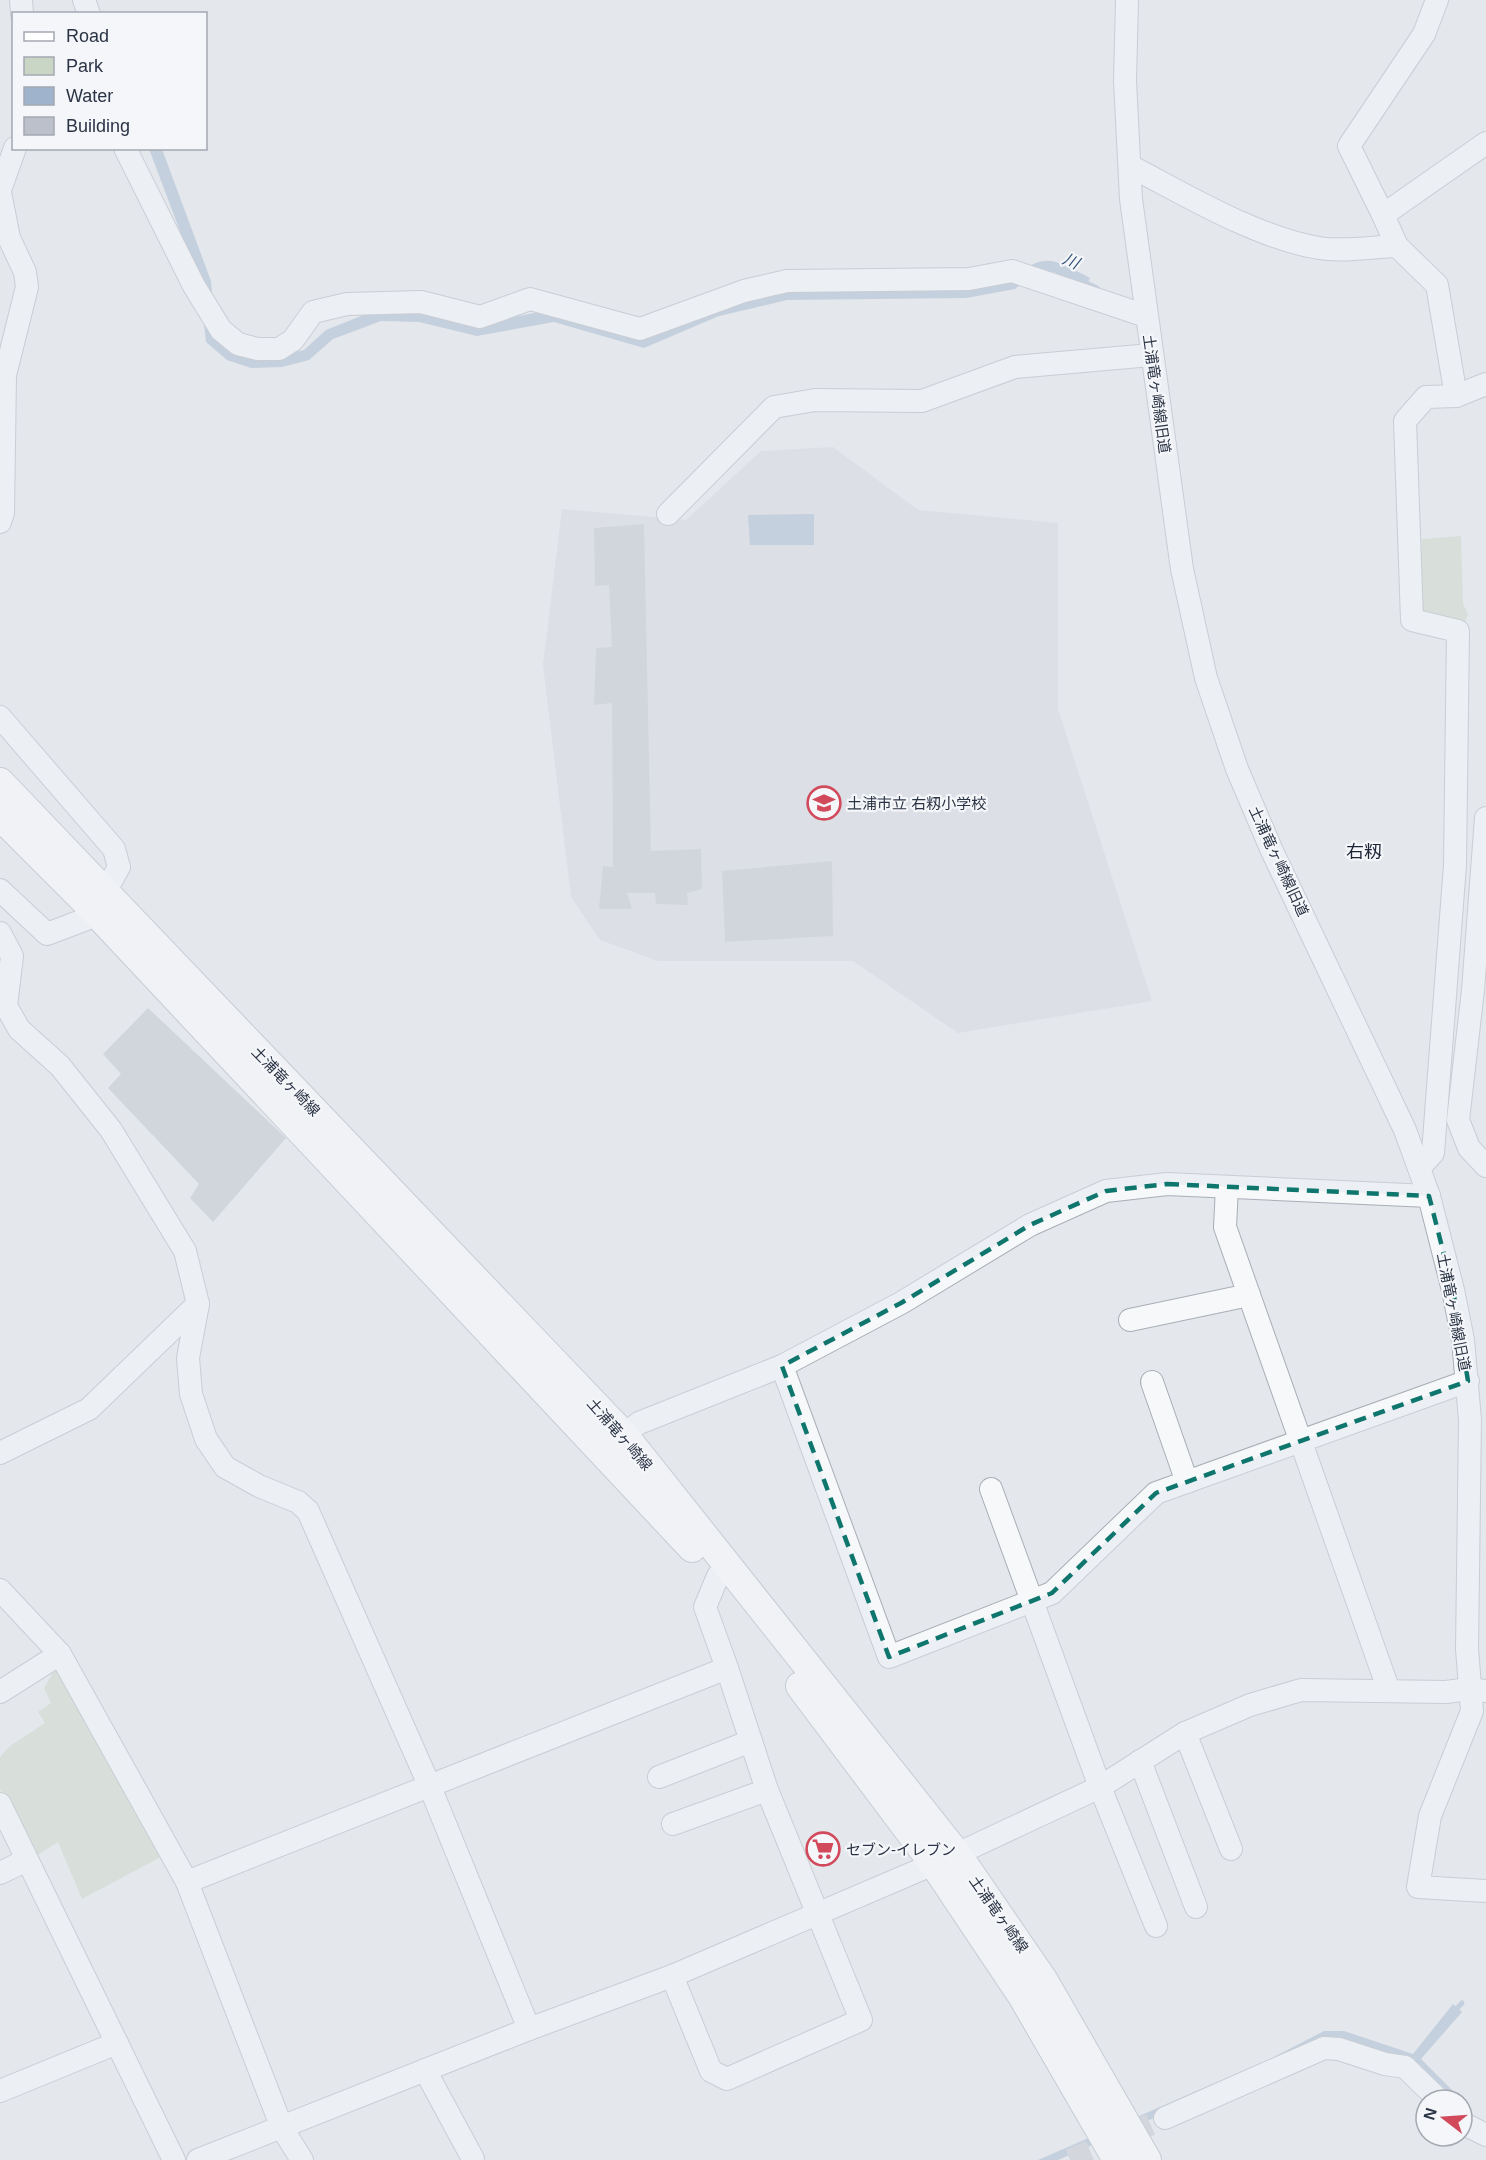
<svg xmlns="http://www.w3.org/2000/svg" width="1486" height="2160" viewBox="0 0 1486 2160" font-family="Helvetica,'Noto Sans JP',sans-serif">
  <rect width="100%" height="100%" fill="#e4e7ec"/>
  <!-- built -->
  <path fill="#d2d6de" d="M833,447L918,510L1058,523V709L1152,1001L958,1033L853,961H658L600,940L571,897L543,665L562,509L686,520L761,451Z"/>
  <!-- green -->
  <g fill="#c9d6c5">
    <path d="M1461,536L1463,604L1468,614L1463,627L1417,615L1422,539Z"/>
    <path d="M58,1664L161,1857L82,1899L58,1842L33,1858L0,1789V1757L10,1746L45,1723L38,1712L51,1703L44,1688Z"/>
  </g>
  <!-- water -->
  <g fill="#9fb4cc">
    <path d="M149,149H162L211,281L216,334L280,355L304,350L326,330L381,308L419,309L479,324L554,309L641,335L785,287L1013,277C1047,251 1054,260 1090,278L1084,291L1054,272L1033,274L1015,289L966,298L787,300L719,316L644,348L554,322L477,336L419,322L381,321L333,339L309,360L282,367L251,368L227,360L206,342L200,284Z"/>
    <path d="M814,514V545H750L748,515Z"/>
    <path d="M1453,2004L1462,2012L1421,2059L1462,2100H1447L1341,2044L1163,2114L1058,2160H1038L1268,2060L1324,2031H1344L1413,2054Z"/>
  </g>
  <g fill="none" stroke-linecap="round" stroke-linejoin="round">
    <!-- stream -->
    <g stroke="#9fb4cc" stroke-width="5">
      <path d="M1082,281L1097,288"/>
      <path d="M1453,2013L1462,2003"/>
    </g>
  </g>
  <!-- building -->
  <g fill="#bbc0ca">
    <path d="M644,524L651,851L701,849L702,889L687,893L688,905L656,904L655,893H627L632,909H599L603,866L613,867L612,703L594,705L596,648L612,647L609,585L595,586L594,528Z"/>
    <path d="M832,861L833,936L725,942L722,871Z"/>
    <path d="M148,1008L286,1138L213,1222L190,1198L199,1184L108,1088L121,1074L103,1054Z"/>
  </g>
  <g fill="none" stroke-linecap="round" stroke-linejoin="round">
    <!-- minor-tunnel -->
    <path stroke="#bfc3cb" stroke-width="22" stroke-dasharray="22 11" stroke-linecap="butt" d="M1070,2160L1165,2118"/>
    <defs>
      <g id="minor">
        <path d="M21,0L22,14"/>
        <path d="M84,0L89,14"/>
        <path d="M1127,0L1125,81L1131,199L1182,569L1206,678L1237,769L1272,851L1405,1130L1429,1196L1453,1290L1463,1340L1470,1420L1467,1649L1472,1711L1430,1816L1418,1887L1486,1891"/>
        <path d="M1486,143L1383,215L1397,246L1437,285L1456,396L1486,384"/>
        <path d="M125,148L194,286L221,330L238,344L258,349H279L293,340L313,312L347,304L421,302L480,317L530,299L640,329L744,291L787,281L969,279L1012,271L1146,316"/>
        <path d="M1130,166C1186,195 1257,238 1319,248C1343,252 1372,247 1397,246"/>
        <path d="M0,190L15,148"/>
        <path d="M0,192L9,238L25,272L27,287L5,375L3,513L0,522"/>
        <path d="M1383,215L1349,146L1424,34L1437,0"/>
        <path d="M668,514L774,407L815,400L922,401L1015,367L1151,355"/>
        <path d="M0,717L114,849L119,867L105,892"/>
        <path d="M1486,818L1473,990L1458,1120L1469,1148L1486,1166"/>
        <path d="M0,890L47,934L97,915"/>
        <path d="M0,933L12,956L6,1006L19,1029L60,1066L111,1130L185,1251L198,1304L188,1358L191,1394L206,1439L225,1467L259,1486L298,1502L308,1511L430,1787L529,2029"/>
        <path d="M1420,1167L1433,1153L1455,865L1458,631L1412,620L1405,421L1426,397L1456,396"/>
        <path d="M1227,1187L1225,1227L1389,1691"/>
        <path d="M1130,1320L1249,1295"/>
        <path d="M782,1366L889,1657L1052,1593L1156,1493L1468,1381"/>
        <path d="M1152,1382L1187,1482"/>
        <path d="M611,1444L639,1423L782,1366L901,1303L1030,1225L1106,1191L1167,1184L1429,1196"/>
        <path d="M0,1453L89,1409L198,1304"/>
        <path d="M991,1489L1100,1787L1156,1926"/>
        <path d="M718,1576L705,1607L727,1668"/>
        <path d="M0,1590L60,1654L187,1882L282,2128L302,2160"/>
        <path d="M0,1692L60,1654"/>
        <path d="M1185,1733L1231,1849"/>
        <path d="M1140,1761L1196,1907"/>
        <path d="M659,1777L751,1741"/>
        <path d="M0,1804L174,2160"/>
        <path d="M673,1824L767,1790"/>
        <path d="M0,1873L27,1860"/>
        <path d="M187,1882L727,1668L767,1790L861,2020L727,2079L711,2071L672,1976"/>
        <path d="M425,2070L473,2159"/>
        <path d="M0,2091L117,2043"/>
        <path d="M1165,2118L1324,2048L1339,2049L1385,2064L1405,2067L1439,2100"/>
        <path d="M1462,2123L1486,2135"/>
        <path d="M198,2160L529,2029L672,1976L957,1854L1100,1787L1185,1733L1250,1705L1301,1690L1446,1692L1469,1689L1486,1691"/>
      </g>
      <g id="major">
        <path d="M0,782L624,1435L957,1854L1044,1981L1147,2160"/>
        <path d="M0,816L84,900L692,1548"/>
        <path d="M800,1686L933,1863L1022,1996L1117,2160"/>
      </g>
    </defs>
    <!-- minor casing -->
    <use href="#minor" stroke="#a9aeb7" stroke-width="24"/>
    <!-- major casing -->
    <use href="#major" stroke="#a3abb8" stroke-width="30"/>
    <!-- minor -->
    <use href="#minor" stroke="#f7f8fa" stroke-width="22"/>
    <!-- major -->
    <use href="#major" stroke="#fff" stroke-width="28"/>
  </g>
  <!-- marked area -->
  <path d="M0 0H1486V2160H0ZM1167,1184L1429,1196L1453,1290L1468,1381L1156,1493L1052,1593L889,1657L782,1366L901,1303L1030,1225L1106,1191Z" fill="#e4e7ec" fill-opacity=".55" fill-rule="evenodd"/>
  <path fill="none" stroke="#0f766e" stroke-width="4.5" stroke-dasharray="12 8" stroke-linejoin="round" d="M1167,1184L1429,1196L1453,1290L1468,1381L1156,1493L1052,1593L889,1657L782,1366L901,1303L1030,1225L1106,1191Z"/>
  <!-- icons -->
  <defs>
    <symbol id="school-ring" viewBox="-11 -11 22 22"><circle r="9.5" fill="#f4f6f9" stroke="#d1495b" stroke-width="1.5"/><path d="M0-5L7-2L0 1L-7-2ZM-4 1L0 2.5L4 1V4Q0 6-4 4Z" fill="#d1495b"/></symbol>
    <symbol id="supermarket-ring" viewBox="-11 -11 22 22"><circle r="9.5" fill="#f4f6f9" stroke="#d1495b" stroke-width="1.5"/><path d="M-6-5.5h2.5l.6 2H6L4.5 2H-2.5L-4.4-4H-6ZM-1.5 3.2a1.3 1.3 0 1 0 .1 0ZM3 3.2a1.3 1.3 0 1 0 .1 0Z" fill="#d1495b"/></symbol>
  </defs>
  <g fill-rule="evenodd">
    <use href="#school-ring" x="805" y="784" width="38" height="38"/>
    <use href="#supermarket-ring" x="804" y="1830" width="38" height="38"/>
  </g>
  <g text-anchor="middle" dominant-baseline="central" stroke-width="4.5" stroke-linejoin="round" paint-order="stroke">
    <!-- street labels -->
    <g font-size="15" fill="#2b3445" stroke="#f4f6f9">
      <text transform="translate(1157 394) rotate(82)">土浦竜ヶ崎線旧道</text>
      <text transform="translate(1279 861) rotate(65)">土浦竜ヶ崎線旧道</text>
      <text transform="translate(286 1081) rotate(46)">土浦竜ヶ崎線</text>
      <text transform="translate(1454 1312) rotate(79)">土浦竜ヶ崎線旧道</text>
      <text transform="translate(620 1434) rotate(49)">土浦竜ヶ崎線</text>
      <text transform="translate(999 1914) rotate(55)">土浦竜ヶ崎線</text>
    </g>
    <!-- poi labels -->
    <g font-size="15" fill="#2b3445" stroke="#f4f6f9" text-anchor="start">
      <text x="847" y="803">土浦市立 右籾小学校</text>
      <text x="846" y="1849">セブン-イレブン</text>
    </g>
    <!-- water labels -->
    <g font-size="16" font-style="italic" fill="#34527a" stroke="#f4f6f9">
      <text transform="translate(1071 261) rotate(24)">川</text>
    </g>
    <!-- quarter labels -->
    <g font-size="18" fill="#1d2536" stroke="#f4f6f9">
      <text x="1364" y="852">右籾</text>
    </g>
  </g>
  <!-- legend -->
  <rect x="12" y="12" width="195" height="138" fill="#f4f6f9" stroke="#a4a8b1" stroke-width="1.5"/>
  <rect x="24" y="32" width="30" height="9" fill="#ffffff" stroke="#a4a8b1" stroke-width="1.5"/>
  <text x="66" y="42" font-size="18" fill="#2b3445">Road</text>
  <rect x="24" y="57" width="30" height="18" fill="#c9d6c5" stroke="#a4a8b1" stroke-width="1.5"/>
  <text x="66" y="72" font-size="18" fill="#2b3445">Park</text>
  <rect x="24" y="87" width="30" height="18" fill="#9fb4cc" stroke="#a4a8b1" stroke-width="1.5"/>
  <text x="66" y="102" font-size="18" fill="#2b3445">Water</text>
  <rect x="24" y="117" width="30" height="18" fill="#bbc0ca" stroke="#a4a8b1" stroke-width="1.5"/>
  <text x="66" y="132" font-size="18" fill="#2b3445">Building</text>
  <!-- north arrow -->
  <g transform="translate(1444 2118) rotate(287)"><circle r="28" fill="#f4f6f9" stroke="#a4a8b1" stroke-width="1.5"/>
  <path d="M0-4.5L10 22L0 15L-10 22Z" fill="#d1495b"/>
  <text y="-9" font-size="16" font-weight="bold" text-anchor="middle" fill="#2b3445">N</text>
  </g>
</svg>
